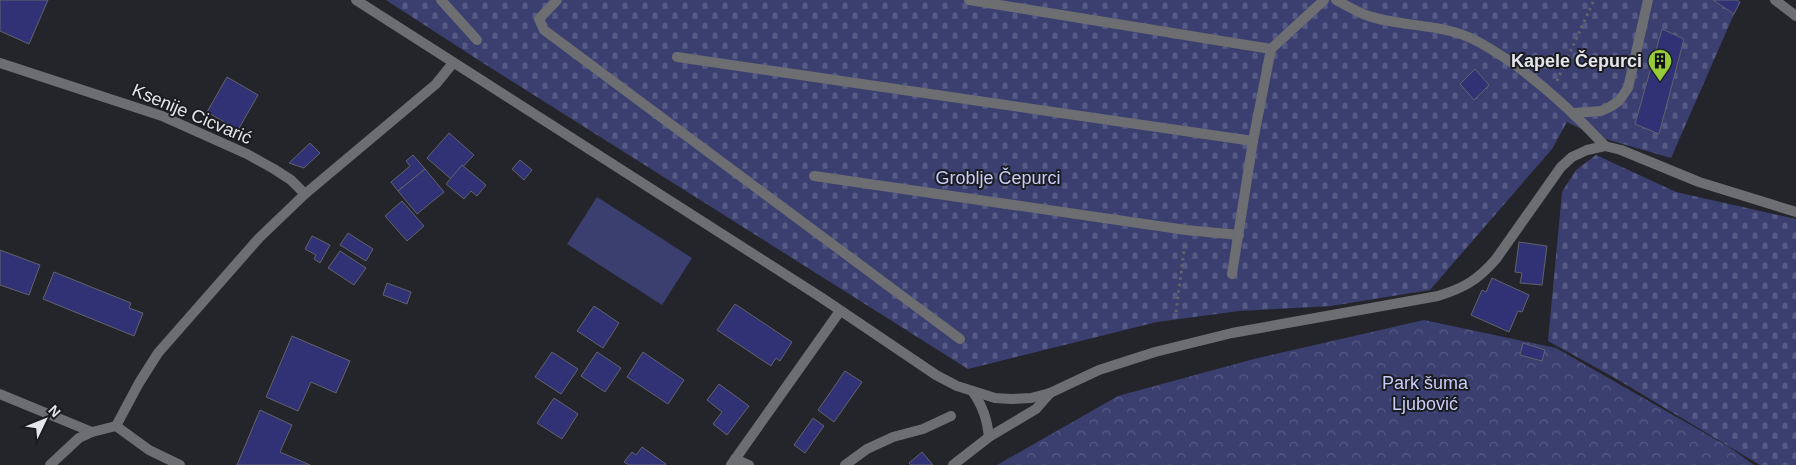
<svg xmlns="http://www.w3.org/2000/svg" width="1796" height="465" viewBox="0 0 1796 465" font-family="Arial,sans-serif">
  <defs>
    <pattern id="forest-crowns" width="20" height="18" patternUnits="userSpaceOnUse" patternTransform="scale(1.25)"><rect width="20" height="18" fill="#3a3f70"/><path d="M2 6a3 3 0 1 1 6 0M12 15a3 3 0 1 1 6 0" fill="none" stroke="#565b85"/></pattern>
    <pattern id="cemetery-stones" width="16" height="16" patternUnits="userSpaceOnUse" patternTransform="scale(1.25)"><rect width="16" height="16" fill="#3a3f70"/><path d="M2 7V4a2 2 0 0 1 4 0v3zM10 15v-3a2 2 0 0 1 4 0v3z" fill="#565b85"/></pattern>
  </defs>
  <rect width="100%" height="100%" fill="#24252b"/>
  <!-- green -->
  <path fill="#3a3f70" d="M597,197L692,258L662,305L567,244Z"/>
  <!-- forest -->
  <path fill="url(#forest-crowns)" d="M1424,320L1556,348L1729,447L1754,465H997L1118,396L1254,359Z"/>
  <!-- cemetery -->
  <g fill="url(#cemetery-stones)">
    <path d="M386,0H1717L1734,14L1671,158L1595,136L1567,122L1552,149L1430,290L1331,306L1239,311L1157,322L968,369L480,61Z"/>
    <path d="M1596,155L1676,192L1796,219V465H1760L1615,378L1548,341L1562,192L1576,170Z"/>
  </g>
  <!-- building -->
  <g fill="#303275" stroke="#61636a">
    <path d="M0,0H48L29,44L0,31Z"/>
    <path d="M1713,0H1737L1740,2L1734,14Z"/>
    <path d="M1662,29L1684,39L1659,134L1635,124Z"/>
    <path d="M1475,69L1489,85L1474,100L1460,84Z"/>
    <path d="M227,77L258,95L238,130L207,112Z"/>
    <path d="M449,133L474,155L451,179L427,158Z"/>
    <path d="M310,143L320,153L304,168L289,163Z"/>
    <path d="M413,155L425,169L398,191L391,182L410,166L406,161Z"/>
    <path d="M520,160L532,170L524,180L512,169Z"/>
    <path d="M462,165L486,185L477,196L471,191L464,199L446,184Z"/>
    <path d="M425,169L444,192L417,214L398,191Z"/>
    <path d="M402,201L424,226L407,241L385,216Z"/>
    <path d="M348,233L373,249L366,261L340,245Z"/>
    <path d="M312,236L330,245L320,263L314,259L316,255L305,249Z"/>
    <path d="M1519,242L1547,246L1542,285L1520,283L1522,273L1515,272Z"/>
    <path d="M0,250L40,265L29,295L0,285Z"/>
    <path d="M340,251L366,268L354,285L328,268Z"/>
    <path d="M54,272L131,303L129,308L143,313L134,336L43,299Z"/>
    <path d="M1492,278L1529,295L1522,312L1518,311L1509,332L1471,315L1482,290L1486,292Z"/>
    <path d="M387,283L411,292L407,304L383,295Z"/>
    <path d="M735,304L792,342L780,361L776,358L771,366L717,330Z"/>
    <path d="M594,306L619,323L603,348L577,331Z"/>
    <path d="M292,336L350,361L336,393L311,382L298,411L266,397Z"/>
    <path d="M1523,343L1545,350L1542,361L1520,355Z"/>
    <path d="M552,352L578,369L561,394L535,377Z"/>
    <path d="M597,352L621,368L605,392L581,376Z"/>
    <path d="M643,352L684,380L668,404L627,377Z"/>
    <path d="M845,371L862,382L834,422L818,410Z"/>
    <path d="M719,384L749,406L727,435L713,424L722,412L707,400Z"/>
    <path d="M554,398L578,414L562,439L537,423Z"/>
    <path d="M260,410L292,425L280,452L310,465H237Z"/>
    <path d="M813,418L824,426L805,453L794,445Z"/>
    <path d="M642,447L666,464L665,465H629L624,462L632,452L636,455Z"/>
    <path d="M922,452L933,465H911L909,463Z"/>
  </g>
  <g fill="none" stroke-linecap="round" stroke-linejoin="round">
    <!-- path -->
    <g stroke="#636469" stroke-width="3" stroke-dasharray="2.5 4" stroke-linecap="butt">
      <path d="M1557,81L1594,0"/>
      <path d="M1176,312L1185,243"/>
    </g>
    <!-- service -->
    <g stroke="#6d6e71" stroke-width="10">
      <path d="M441,0L477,40"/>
      <path d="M557,0L539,19L544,30L960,339"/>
      <path d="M969,0L1271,49"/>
      <path d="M1336,0C1345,5 1354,10 1363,14C1397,27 1435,23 1468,37C1483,43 1497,53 1511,62C1546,87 1576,115 1605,146"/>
      <path d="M677,57L1253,141"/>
      <path d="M1574,113L1601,111L1610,107L1619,101L1628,88L1648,0"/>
      <path d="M814,176L1186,230L1239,235"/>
      <path d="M1232,274L1253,141L1271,49L1324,0"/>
      <path d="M1050,393L1099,370L1155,352L1232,333L1438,296C1464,288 1478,280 1496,259L1561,167L1572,157L1587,150L1605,146L1621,150L1699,182L1796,212"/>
      <path d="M0,394L92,432"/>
    </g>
    <!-- pedestrian -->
    <path stroke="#6d6e71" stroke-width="10" d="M0,63L162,116L247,154L274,169L291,180L305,194"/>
    <!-- minor -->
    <g stroke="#6d6e71" stroke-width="10">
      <path d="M356,0L822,298L936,375L957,386L995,398L1011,399L1031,398L1050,393"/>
      <path d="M1775,0L1796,16"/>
      <path d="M973,392C983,407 987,419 989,437"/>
      <path d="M116,426L149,450L180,465"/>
      <path d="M735,459L749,465"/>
      <path d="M50,465L79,438L92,432L116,426L139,383L158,353L259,238L305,194L436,84L453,63"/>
      <path d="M731,465L840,311"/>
      <path d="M845,465L867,449L893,437L923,429L951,416"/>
      <path d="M953,465L989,437L1036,409L1050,393"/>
    </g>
  </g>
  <!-- icons -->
  <defs>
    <symbol id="building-pin" viewBox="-11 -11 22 30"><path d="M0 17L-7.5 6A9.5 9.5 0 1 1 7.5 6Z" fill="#96cc39" stroke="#1b1c21"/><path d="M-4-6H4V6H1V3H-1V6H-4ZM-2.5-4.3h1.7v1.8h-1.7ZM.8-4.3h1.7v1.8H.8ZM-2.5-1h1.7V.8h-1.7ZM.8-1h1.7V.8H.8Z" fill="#111"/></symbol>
  </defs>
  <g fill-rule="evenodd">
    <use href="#building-pin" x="1646" y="47" width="28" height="38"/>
  </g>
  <g text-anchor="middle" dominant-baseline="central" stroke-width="4" stroke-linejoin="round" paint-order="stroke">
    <!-- poi labels -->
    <g font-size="18" font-weight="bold" fill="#e5e6ea" stroke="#1b1c21" text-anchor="end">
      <text x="1642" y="61">Kapele Čepurci</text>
    </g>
    <!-- street labels -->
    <g font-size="18" fill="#e5e6ea" stroke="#1b1c21">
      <text transform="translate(192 114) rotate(23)">Ksenije Cicvarić</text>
    </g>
    <!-- park labels -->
    <g font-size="18" fill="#c8cef7" stroke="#1b1c21">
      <text x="998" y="178">Groblje Čepurci</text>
      <text x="1425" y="383">Park šuma<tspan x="1425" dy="21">Ljubović</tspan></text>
    </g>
  </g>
  <!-- north arrow -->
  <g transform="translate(45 420) rotate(47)" stroke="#1b1c21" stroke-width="4" paint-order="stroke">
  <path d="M0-4L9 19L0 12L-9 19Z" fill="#e5e6ea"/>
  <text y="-8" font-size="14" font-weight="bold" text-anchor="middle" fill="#e5e6ea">N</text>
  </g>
</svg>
